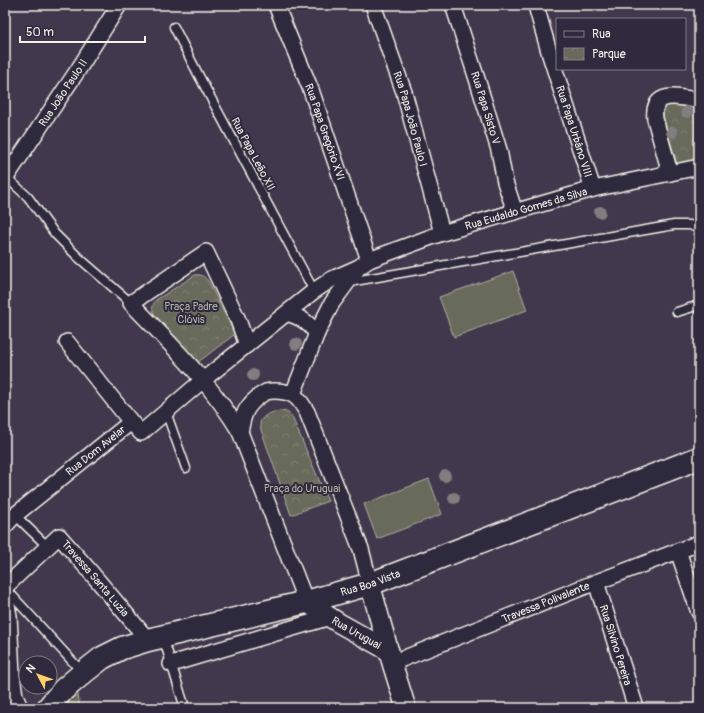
<svg xmlns="http://www.w3.org/2000/svg" width="704" height="713" viewBox="0 0 704 713" font-family="Pangolin,sans-serif">
  <defs>
    <pattern id="park-crowns" width="20" height="18" patternUnits="userSpaceOnUse"><rect width="20" height="18" fill="#686b5c"/><path d="M2 6a3 3 0 1 1 6 0M12 15a3 3 0 1 1 6 0" fill="none" stroke="#7e8173"/></pattern>
  </defs>
  <rect width="100%" height="100%" fill="#42384d"/>
  <filter id="ink" filterUnits="userSpaceOnUse"><feTurbulence type="fractalNoise" baseFrequency=".025" numOctaves="2"/><feDisplacementMap in="SourceGraphic" scale="8" xChannelSelector="R" yChannelSelector="G"/><feConvolveMatrix kernelMatrix="1 2 1 2 8 2 1 2 1" color-interpolation-filters="sRGB"/></filter>
  <g filter="url(#ink)">
    <!-- park -->
    <g fill="url(#park-crowns)" stroke="#aeaea2">
      <path d="M669,103L699,107V159L677,164L664,120C663,112 663,108 669,103Z"/>
      <path d="M195,275C201,274 204,276 208,281L235,334L197,363L155,315C152,309 151,307 156,300Z"/>
      <path d="M280,411L287,412L292,417L328,501L291,515L261,430C261,428 260,425 260,423C262,415 272,412 280,411Z"/>
      <path d="M77,688L80,708H54Z"/>
    </g>
    <!-- garden -->
    <g fill="#686b5c" stroke="#aeaea2">
      <path d="M513,271L527,310L454,337L439,297Z"/>
      <path d="M429,479L442,514L377,539L364,504Z"/>
    </g>
    <g fill="none" stroke-linecap="round" stroke-linejoin="round">
      <defs>
        <g id="service">
          <path d="M174,27L198,74L314,291"/>
          <path d="M6,177L28,197L55,234L78,257L131,303"/>
          <path d="M349,282L674,225H690L699,229"/>
          <path d="M677,312L699,305"/>
          <path d="M166,412L186,468"/>
          <path d="M15,515L47,546"/>
          <path d="M7,590L83,673"/>
          <path d="M163,637L185,708"/>
        </g>
        <g id="minor">
          <path id="s1" d="M276,5L311,90L369,260"/>
          <path id="s2" d="M373,5L404,92L442,233"/>
          <path id="s3" d="M453,5L477,79L499,150L505,182L515,212"/>
          <path id="s4" d="M536,5L538,13L550,55L593,189"/>
          <path d="M670,173L655,119C651,89 681,97 699,101"/>
          <path id="s5" d="M5,179L78,70L119,5"/>
          <path d="M287,313C302,318 306,321 317,333"/>
          <path d="M67,342L131,422"/>
          <path d="M247,345L238,320L206,252L131,303C170,344 211,383 240,432L306,602"/>
          <path d="M293,394L317,333L332,303L358,268"/>
          <path d="M240,432C242,423 243,413 249,406C253,401 260,395 266,392C273,390 287,391 293,395C300,399 303,406 307,412L361,549L370,584"/>
          <path id="s6" d="M5,526L15,515L131,422L141,433L203,380L314,291L332,279L359,267L369,260L442,233L593,189L699,167"/>
          <path d="M678,551L699,612"/>
          <path id="s7" d="M596,582L636,708"/>
          <path id="s8" d="M5,587L59,536L88,569L148,640"/>
          <path d="M5,593L9,616L12,675L15,696L20,708"/>
          <path id="s9" d="M392,663L586,586L699,543"/>
          <path d="M171,664L330,617"/>
        </g>
        <g id="tertiary">
          <path d="M370,584L392,663L406,708"/>
          <path id="s10" d="M306,602L339,623L389,651"/>
        </g>
        <g id="secondary">
          <path id="s11" d="M48,708L63,690L83,673L102,658L122,648L148,640L306,602L370,584L699,458"/>
        </g>
      </defs>
      <!-- service casing -->
      <use href="#service" stroke="#f4f1e8" stroke-width="11"/>
      <!-- minor casing -->
      <use href="#minor" stroke="#f4f1e8" stroke-width="18"/>
      <!-- tertiary casing -->
      <use href="#tertiary" stroke="#f4f1e8" stroke-width="22"/>
      <!-- secondary casing -->
      <use href="#secondary" stroke="#f4f1e8" stroke-width="25"/>
      <!-- service -->
      <use href="#service" stroke="#2f2a3d" stroke-width="8"/>
      <!-- minor -->
      <use href="#minor" stroke="#2f2a3d" stroke-width="15"/>
      <!-- tertiary -->
      <use href="#tertiary" stroke="#2f2a3d" stroke-width="19"/>
      <!-- secondary -->
      <use href="#secondary" stroke="#2f2a3d" stroke-width="22"/>
    </g>
    <!-- trees -->
    <g fill="#817d80">
      <circle cx="687" cy="112" r="6"/>
      <circle cx="672" cy="132" r="6"/>
      <circle cx="600" cy="212" r="6"/>
      <circle cx="296" cy="344" r="6"/>
      <circle cx="253" cy="375" r="6"/>
      <circle cx="445" cy="476" r="6"/>
      <circle cx="454" cy="498" r="6"/>
    </g>
  </g>
  <g text-anchor="middle" dominant-baseline="central" stroke-width="4" stroke-linejoin="round" paint-order="stroke">
    <!-- street labels -->
    <g font-size="11" fill="#f4f1e8" stroke="#2f2a3d">
      <text stroke="none"><textPath href="#s5" startOffset="104">Rua João Paulo II</textPath></text>
      <text stroke="none"><textPath href="#s3" startOffset="108">Rua Papa Sisto V</textPath></text>
      <text stroke="none"><textPath href="#s2" startOffset="120">Rua Papa João Paulo I</textPath></text>
      <text stroke="none"><textPath href="#s1" startOffset="136">Rua Papa Gregório XVI</textPath></text>
      <text stroke="none"><textPath href="#s4" startOffset="132">Rua Papa Urbâno VIII</textPath></text>
      <text transform="translate(253 154) rotate(62)">Rua Papa Leão XII</text>
      <text stroke="none"><textPath href="#s6" startOffset="631">Rua Eudaldo Gomes da Silva</textPath></text>
      <text stroke="none"><textPath href="#s6" startOffset="118">Rua Dom Avelar</textPath></text>
      <text stroke="none"><textPath href="#s8" startOffset="130">Travessa Santa Luzia</textPath></text>
      <text stroke="none"><textPath href="#s11" startOffset="353">Rua Boa Vista</textPath></text>
      <text stroke="none"><textPath href="#s9" startOffset="165">Travessa Polivalente</textPath></text>
      <text stroke="none"><textPath href="#s10" startOffset="59">Rua Uruguai</textPath></text>
      <text stroke="none"><textPath href="#s7" startOffset="66">Rua Silvino Pereira</textPath></text>
    </g>
    <!-- park labels -->
    <g font-size="11" fill="#b5b5a9" stroke="#2f2a3d">
      <text x="191" y="306">Praça Padre<tspan x="191" dy="13">Clóvis</tspan></text>
      <text x="302" y="488">Praça do Uruguai</text>
    </g>
  </g>
  <!-- margin -->
  <rect width="704" height="713" fill="none" stroke="#2f2a3d" stroke-width="20"/>
  <rect x="10" y="10" width="684" height="693" fill="none" stroke="#f4f1e8" stroke-width="1.5" filter="url(#ink)"/>
  <!-- legend -->
  <rect x="556" y="18" width="130" height="52" fill="#2f2a3d" stroke="#7e7a81"/>
  <rect x="564" y="31" width="20" height="6" fill="#2f2a3d" stroke="#7e7a81"/>
  <text x="592" y="38" font-size="12" fill="#f4f1e8">Rua</text>
  <rect x="564" y="48" width="20" height="12" fill="url(#park-crowns)" stroke="#7e7a81"/>
  <text x="592" y="58" font-size="12" fill="#f4f1e8">Parque</text>
  <!-- north arrow -->
  <g transform="translate(38 675) rotate(311)"><circle r="19" fill="#2f2a3d" stroke="#7e7a81"/>
  <path d="M0-3L7 15L0 10L-7 15Z" fill="#ffd166"/>
  <text y="-6" font-size="11" font-weight="bold" text-anchor="middle" fill="#f4f1e8">N</text>
  </g>
  <!-- scale -->
  <path d="M20 36v6h125v-6" fill="none" stroke="#f4f1e8" stroke-width="2"/>
  <text x="26" y="36" font-size="12" fill="#f4f1e8" stroke="#2f2a3d" stroke-width="3" paint-order="stroke">50 m</text>
</svg>
